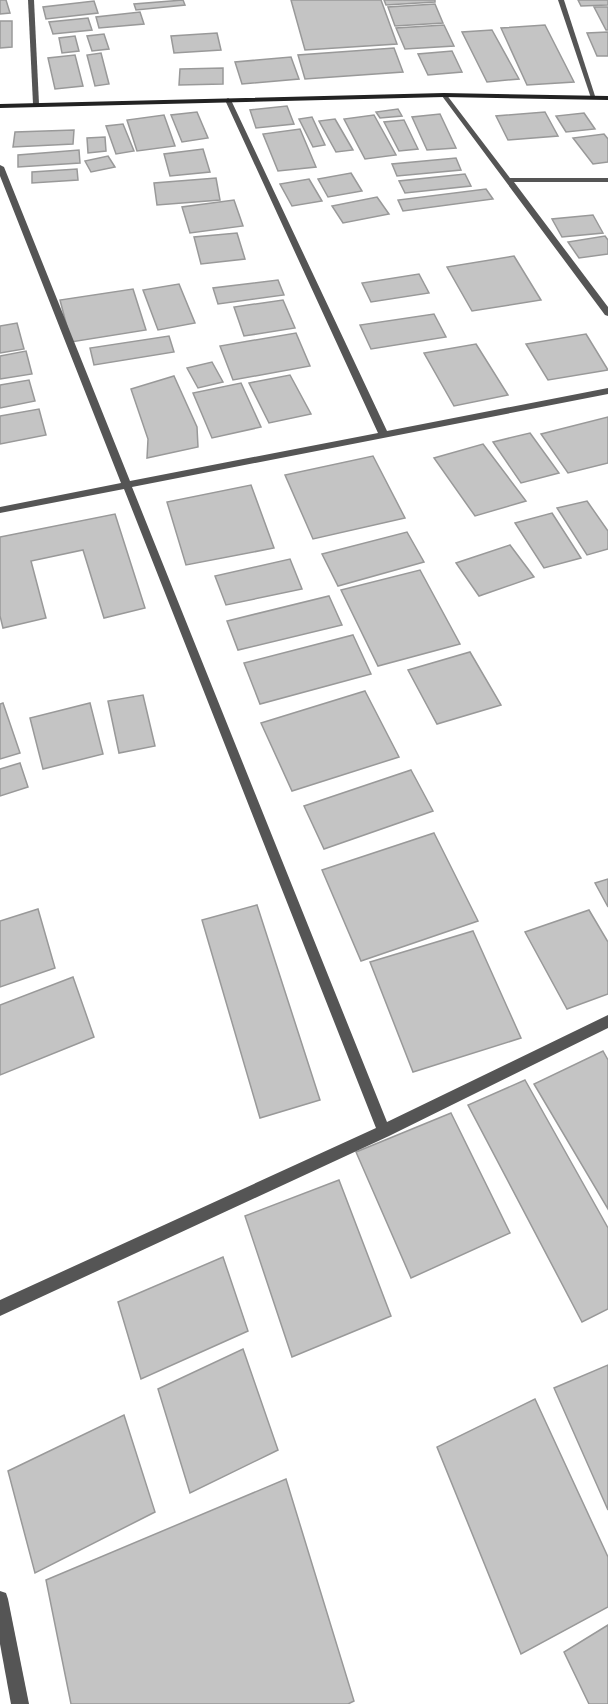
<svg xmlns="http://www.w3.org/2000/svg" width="608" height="1704" viewBox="0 0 608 1704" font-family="'IBM Plex Sans',sans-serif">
  <rect width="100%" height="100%" fill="#fff"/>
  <!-- building -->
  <g fill="#c4c4c4" stroke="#999" stroke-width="1.5">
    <path d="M0,0H6L10,13L0,14Z"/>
    <path d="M183,0L185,5L136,10L134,4Z"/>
    <path d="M291,0H381L397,44L305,50Z"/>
    <path d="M384,0H435V2L386,5Z"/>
    <path d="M578,0H608V5L581,6Z"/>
    <path d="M94,1L98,13L46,19L43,7Z"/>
    <path d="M435,4L443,23L395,26L388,7Z"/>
    <path d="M594,7H608V30H606Z"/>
    <path d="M140,12L144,24L99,28L96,17Z"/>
    <path d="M88,18L92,30L53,34L49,22Z"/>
    <path d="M0,21H12V47L0,48Z"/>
    <path d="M444,25L454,46L405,49L396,28Z"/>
    <path d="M545,25L574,82L527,85L501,28Z"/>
    <path d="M492,30L519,79L487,82L462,32Z"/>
    <path d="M608,32V56H597L587,33Z"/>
    <path d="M217,33L221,50L174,53L171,36Z"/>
    <path d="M104,34L109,49L92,51L87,36Z"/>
    <path d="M75,36L79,51L62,53L59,38Z"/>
    <path d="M394,48L403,72L305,79L298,55Z"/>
    <path d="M452,51L462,72L428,75L418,54Z"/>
    <path d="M101,53L109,84L95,86L87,55Z"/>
    <path d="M75,55L83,86L55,89L48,58Z"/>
    <path d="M291,57L299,79L242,84L235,62Z"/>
    <path d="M223,68V84L179,85L180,69Z"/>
    <path d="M287,106L294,124L256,128L250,110Z"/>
    <path d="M398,109L402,116L380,118L376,112Z"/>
    <path d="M197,112L208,138L182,142L171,115Z"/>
    <path d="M545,112L558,136L508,140L496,116Z"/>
    <path d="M584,113L595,129L566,132L556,116Z"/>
    <path d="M440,114L456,148L427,150L412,117Z"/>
    <path d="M164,115L175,146L137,151L127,120Z"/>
    <path d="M374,115L396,155L365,159L344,119Z"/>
    <path d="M312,117L325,145L313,147L299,119Z"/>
    <path d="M335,119L353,150L336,152L319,121Z"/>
    <path d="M404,120L418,149L399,151L384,122Z"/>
    <path d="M123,124L134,151L116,154L106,126Z"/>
    <path d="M300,129L316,167L278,171L263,134Z"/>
    <path d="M74,130L73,144L13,147L15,132Z"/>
    <path d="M604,134L608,139V162L593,164L573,138Z"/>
    <path d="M105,137L106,151L88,153L87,138Z"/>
    <path d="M203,149L210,172L170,176L164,154Z"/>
    <path d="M79,150L80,163L18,167V155Z"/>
    <path d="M108,156L115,167L91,172L85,161Z"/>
    <path d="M456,158L461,170L397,176L392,164Z"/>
    <path d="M77,169L78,180L32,183V172Z"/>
    <path d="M351,173L362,191L328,197L318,179Z"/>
    <path d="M465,174L471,186L405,193L399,181Z"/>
    <path d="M216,178L220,200L157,205L154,183Z"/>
    <path d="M309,179L322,201L292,206L280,184Z"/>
    <path d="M486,189L493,199L403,211L398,200Z"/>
    <path d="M377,197L389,214L343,223L332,206Z"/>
    <path d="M234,200L243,226L190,233L182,207Z"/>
    <path d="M593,215L603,233L562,237L552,219Z"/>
    <path d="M237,233L245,259L201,264L194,237Z"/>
    <path d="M605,236L608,240V254L579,258L568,242Z"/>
    <path d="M514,256L541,300L472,311L447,267Z"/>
    <path d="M419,274L429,293L371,302L362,283Z"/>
    <path d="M278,280L284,295L218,304L213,288Z"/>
    <path d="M179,284L195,323L158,330L143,290Z"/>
    <path d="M133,289L146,330L71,342L60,300Z"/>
    <path d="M283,300L295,328L244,336L234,307Z"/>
    <path d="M434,314L446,337L371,349L360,325Z"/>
    <path d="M17,323L24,349L0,353V326Z"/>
    <path d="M296,333L310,366L233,380L220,346Z"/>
    <path d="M586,334L608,370L548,380L526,344Z"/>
    <path d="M169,336L174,352L94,365L90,348Z"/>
    <path d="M476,344L508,395L454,406L424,353Z"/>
    <path d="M26,351L32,374L0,379V356Z"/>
    <path d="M212,362L223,382L198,388L187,368Z"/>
    <path d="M290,375L311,414L269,423L249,383Z"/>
    <path d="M174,376L197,427L198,447L147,458L148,439L131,389Z"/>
    <path d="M29,380L35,401L0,408V385Z"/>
    <path d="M241,383L261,427L212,438L193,393Z"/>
    <path d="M39,409L46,435L0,444V416Z"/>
    <path d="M608,417V463L568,473L541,434Z"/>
    <path d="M530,433L559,473L521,483L493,442Z"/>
    <path d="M483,444L526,501L475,516L434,458Z"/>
    <path d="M373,456L405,518L313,539L285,475Z"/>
    <path d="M251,485L274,548L186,565L167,502Z"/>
    <path d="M587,501L608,531V549L587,555L557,508Z"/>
    <path d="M552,513L581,558L544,568L515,523Z"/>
    <path d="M115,514L145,608L104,618L83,550L31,561L46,618L3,628L0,616V537Z"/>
    <path d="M407,532L424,562L338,586L322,554Z"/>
    <path d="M510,545L534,577L479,596L456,563Z"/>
    <path d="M290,559L302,589L226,605L215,576Z"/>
    <path d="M420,570L460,644L378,666L341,590Z"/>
    <path d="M329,596L342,625L238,650L227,621Z"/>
    <path d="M353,635L371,674L260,704L244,663Z"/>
    <path d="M470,652L501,705L437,724L408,670Z"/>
    <path d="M365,691L399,757L292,791L261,723Z"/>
    <path d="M143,695L155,746L119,753L108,701Z"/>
    <path d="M3,703L20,753L0,759V704Z"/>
    <path d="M90,703L103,754L43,769L30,718Z"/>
    <path d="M20,763L28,787L0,796V769Z"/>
    <path d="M411,770L433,811L324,849L304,806Z"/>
    <path d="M434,833L478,921L361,961L322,870Z"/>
    <path d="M608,879V907L595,883Z"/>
    <path d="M257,905L320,1100L260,1118L202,920Z"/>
    <path d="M38,909L55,968L0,987V921Z"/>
    <path d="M589,910L608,942V994L567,1009L525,932Z"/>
    <path d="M473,931L521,1038L413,1072L370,962Z"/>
    <path d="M73,977L94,1037L0,1075V1005Z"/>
    <path d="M603,1051L608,1060V1209L534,1084Z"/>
    <path d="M525,1080L608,1228V1309L582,1322L468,1105Z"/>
    <path d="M451,1113L510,1233L411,1278L356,1152Z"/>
    <path d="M339,1180L391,1316L292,1357L245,1216Z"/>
    <path d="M223,1257L248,1331L141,1379L118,1302Z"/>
    <path d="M243,1349L278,1450L190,1493L158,1389Z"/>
    <path d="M608,1365V1510L554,1388Z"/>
    <path d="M535,1399L608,1557V1607L521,1654L437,1447Z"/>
    <path d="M124,1415L155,1512L35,1573L8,1471Z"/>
    <path d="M286,1479L354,1701L348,1704H71L46,1580Z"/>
    <path d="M608,1625V1704H589L564,1652Z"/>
  </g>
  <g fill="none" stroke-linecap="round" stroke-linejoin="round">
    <!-- street -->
    <g fill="#555" fill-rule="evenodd">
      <path d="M28,0H34L39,104L36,106L33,104Z"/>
      <path d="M558,0H564L596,99L591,98Z"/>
      <path d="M442,94H446L510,178H608V182H514L608,307V316L605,315L442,96Z"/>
      <path d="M228,98L231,100L387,431L608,388V394L132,487L387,1122L608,1015V1028L389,1136L0,1316V1300L376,1128L124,489L0,513V507L121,483L0,176V165L4,167L130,481L378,433L225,100Z"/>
      <path d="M0,1591L6,1593L8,1599L29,1704H11L0,1644Z"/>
    </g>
    <!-- secondary -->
    <path fill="#222" fill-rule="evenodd" d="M444,93L608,96V100L444,97L0,108V104Z"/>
  </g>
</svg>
